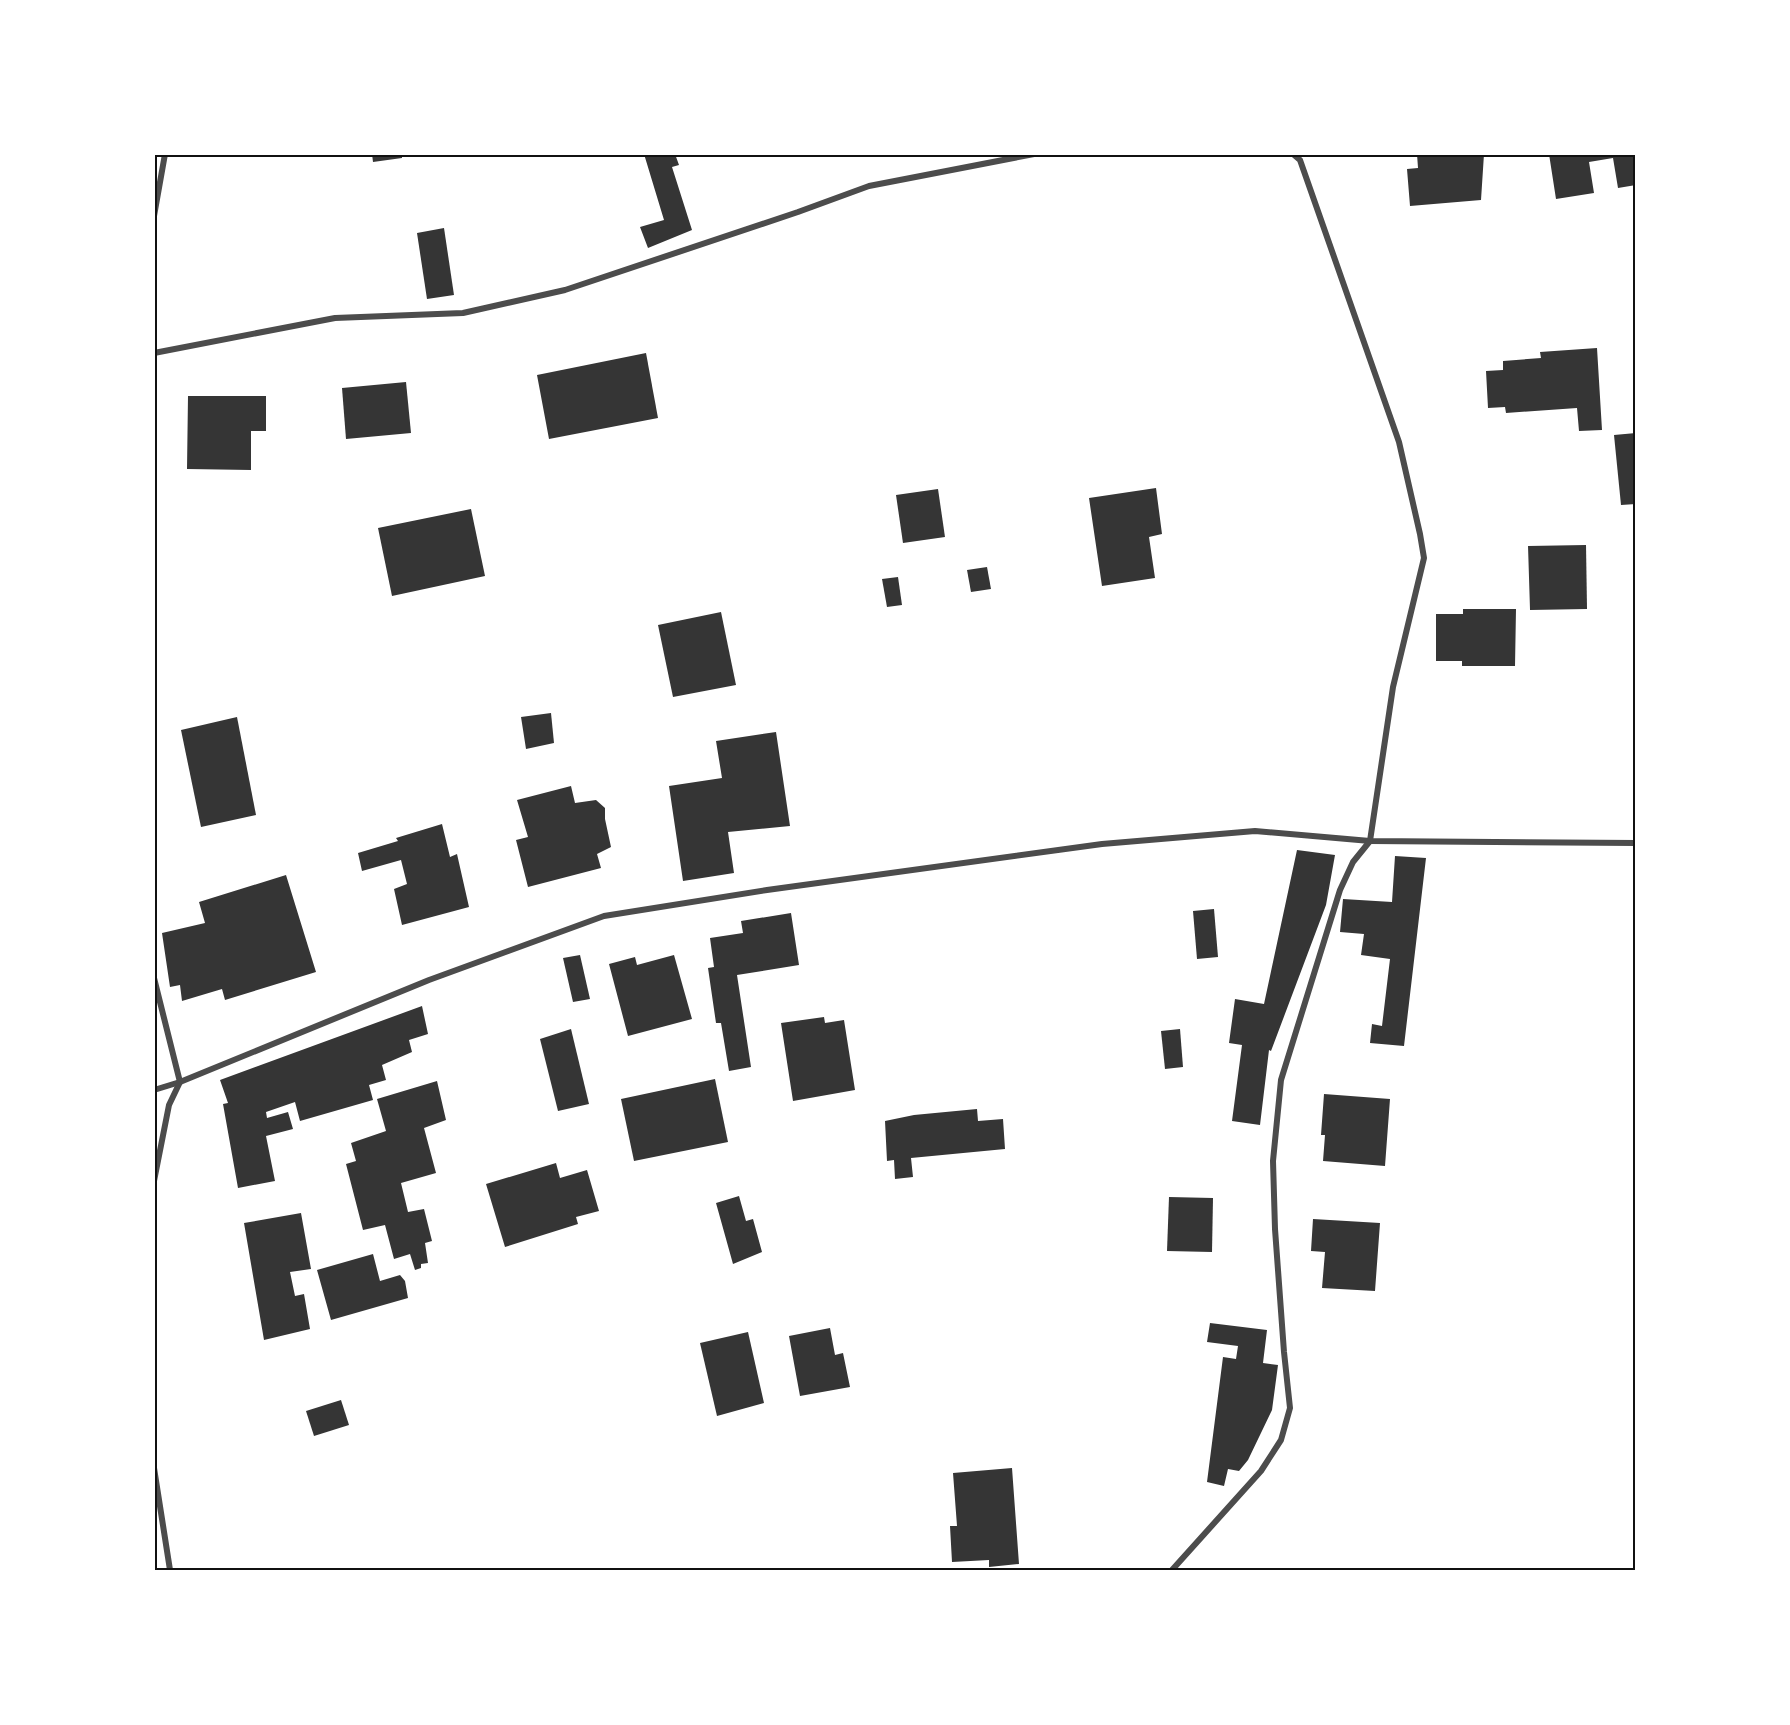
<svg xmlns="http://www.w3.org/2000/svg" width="1790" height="1725" viewBox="0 0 1790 1725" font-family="'Noto Sans',sans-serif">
  <rect width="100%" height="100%" fill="#fff"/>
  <!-- building -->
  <g fill="#353535">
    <path d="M372,154H402V158L373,162Z"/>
    <path d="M644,154H675L679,165L672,167L692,230L648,248L640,227L664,220Z"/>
    <path d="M1417,154H1484L1481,200L1410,206L1407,169L1418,168Z"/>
    <path d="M1549,154H1636V185L1618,188L1613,158L1589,162L1594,193L1556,199Z"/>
    <path d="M444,228L454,295L427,299L417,233Z"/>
    <path d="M1597,348L1602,430L1579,431L1577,408L1506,413L1505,407L1488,408L1486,371L1503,370V361L1541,358L1540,352Z"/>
    <path d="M646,353L658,418L549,439L537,375Z"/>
    <path d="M406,382L411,433L346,439L342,388Z"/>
    <path d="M188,396H266V431H251V470L187,469Z"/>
    <path d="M1636,433V504L1621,505L1614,435Z"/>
    <path d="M1156,488L1162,534L1149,537L1155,578L1102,586L1089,498Z"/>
    <path d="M938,489L945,537L903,543L896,495Z"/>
    <path d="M471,509L485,576L392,596L378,528Z"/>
    <path d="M1586,545L1587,609L1530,610L1528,546Z"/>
    <path d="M987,567L991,589L971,592L967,570Z"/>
    <path d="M898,577L902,605L887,607L882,579Z"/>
    <path d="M1463,609H1516L1515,666H1462V661H1436V614H1463Z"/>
    <path d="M721,612L736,685L673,697L658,625Z"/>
    <path d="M551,713L554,743L526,749L521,717Z"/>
    <path d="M237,717L256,815L201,827L181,730Z"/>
    <path d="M776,732L790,826L728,832L734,873L683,881L669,786L722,778L716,741Z"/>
    <path d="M571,786L575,803L596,800L605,808V819L611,847L597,854L601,868L528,887L516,840L528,837L517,800Z"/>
    <path d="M442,824L450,857L457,854L469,907L402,925L394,889L407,884L401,860L362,871L358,853L398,841L396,838Z"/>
    <path d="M1297,850L1335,855L1326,905L1271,1051L1269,1050L1260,1125L1232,1121L1242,1045L1229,1043L1235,999L1264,1004Z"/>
    <path d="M1395,856L1426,858L1404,1046L1370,1043L1372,1024L1382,1026L1390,959L1361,955L1364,934L1340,932L1343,899L1392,902Z"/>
    <path d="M286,875L316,972L225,1000L222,989L182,1001L180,985L170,987L162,933L205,923L199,902Z"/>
    <path d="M1214,909L1218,957L1197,959L1193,911Z"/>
    <path d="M791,913L799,965L737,975L751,1067L729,1071L721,1023H716L708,968L714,967L710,938L743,933L741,921Z"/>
    <path d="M580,955L590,999L573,1002L563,958Z"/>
    <path d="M674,955L692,1019L628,1036L609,964L635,957L637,965Z"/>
    <path d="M422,1006L428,1034L409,1040L412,1052L382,1065L386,1080L369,1085L373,1100L300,1121L295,1102L266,1112L267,1118L288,1112L293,1129L266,1136L275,1181L238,1188L223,1104L228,1103L220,1080Z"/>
    <path d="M824,1017L825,1023L844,1020L855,1090L793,1101L781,1023Z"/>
    <path d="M571,1029L589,1104L558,1111L540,1039Z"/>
    <path d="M1180,1029L1183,1067L1165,1069L1161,1031Z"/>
    <path d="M715,1079L728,1142L634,1161L621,1099Z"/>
    <path d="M437,1081L446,1120L424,1128L436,1173L401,1183L408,1212L424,1209L432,1241L425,1243L428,1263L421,1264V1268L415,1270L410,1254L394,1259L385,1225L363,1230L346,1164L356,1161L351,1143L386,1131L377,1099Z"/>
    <path d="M1324,1094L1390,1099L1385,1166L1323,1161L1325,1135H1321Z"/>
    <path d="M977,1109L978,1121L1003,1119L1005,1149L911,1158L913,1177L895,1179L894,1160L887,1161L885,1121L914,1115Z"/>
    <path d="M556,1163L560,1178L587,1170L599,1211L576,1217L578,1224L505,1247L486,1184Z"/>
    <path d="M739,1196L746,1221L753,1219L762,1252L733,1264L716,1203Z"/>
    <path d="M1169,1197L1213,1198L1212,1252L1167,1251Z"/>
    <path d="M301,1213L311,1269L290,1272L295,1296L304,1294L310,1329L264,1340L244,1223Z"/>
    <path d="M1313,1219L1380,1223L1375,1291L1322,1288L1325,1252L1311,1251Z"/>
    <path d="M373,1254L380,1281L400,1275L405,1281L408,1298L331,1320L317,1270Z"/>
    <path d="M1210,1323L1267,1330L1263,1363L1278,1365L1272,1410L1248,1460L1239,1471L1228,1469L1224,1486L1207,1482L1223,1357L1236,1359L1238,1346L1207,1342Z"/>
    <path d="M830,1328L835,1355L843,1353L850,1387L800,1396L789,1336Z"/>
    <path d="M748,1332L764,1403L717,1416L700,1343Z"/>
    <path d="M341,1400L349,1425L314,1436L306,1411Z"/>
    <path d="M1012,1468L1019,1564L989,1567V1560L952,1562L950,1526H957L953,1473Z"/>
  </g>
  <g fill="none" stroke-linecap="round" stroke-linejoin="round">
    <!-- minor -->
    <g stroke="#4c4c4c" stroke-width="6">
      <path d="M154,216L165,154"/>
      <path d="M154,353L335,318L463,313L565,290L798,212L869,186L1034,154"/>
      <path d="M154,978L180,1082L169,1105L154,1181"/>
      <path d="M154,1090L180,1082L429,980L604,916L767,890L1102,844L1255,831L1370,841L1636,843"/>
      <path d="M154,1468L170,1570"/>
      <path d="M1172,1570L1261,1471L1281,1440L1290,1408L1284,1352L1275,1229L1273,1161L1281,1080L1340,890L1353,862L1370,841L1393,687L1424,558L1420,534L1399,442L1300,160L1293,154"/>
    </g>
  </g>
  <!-- border -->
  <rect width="1790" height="1725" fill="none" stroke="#ffffff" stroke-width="312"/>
  <rect x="156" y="156" width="1478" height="1413" fill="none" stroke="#111" stroke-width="2"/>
</svg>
